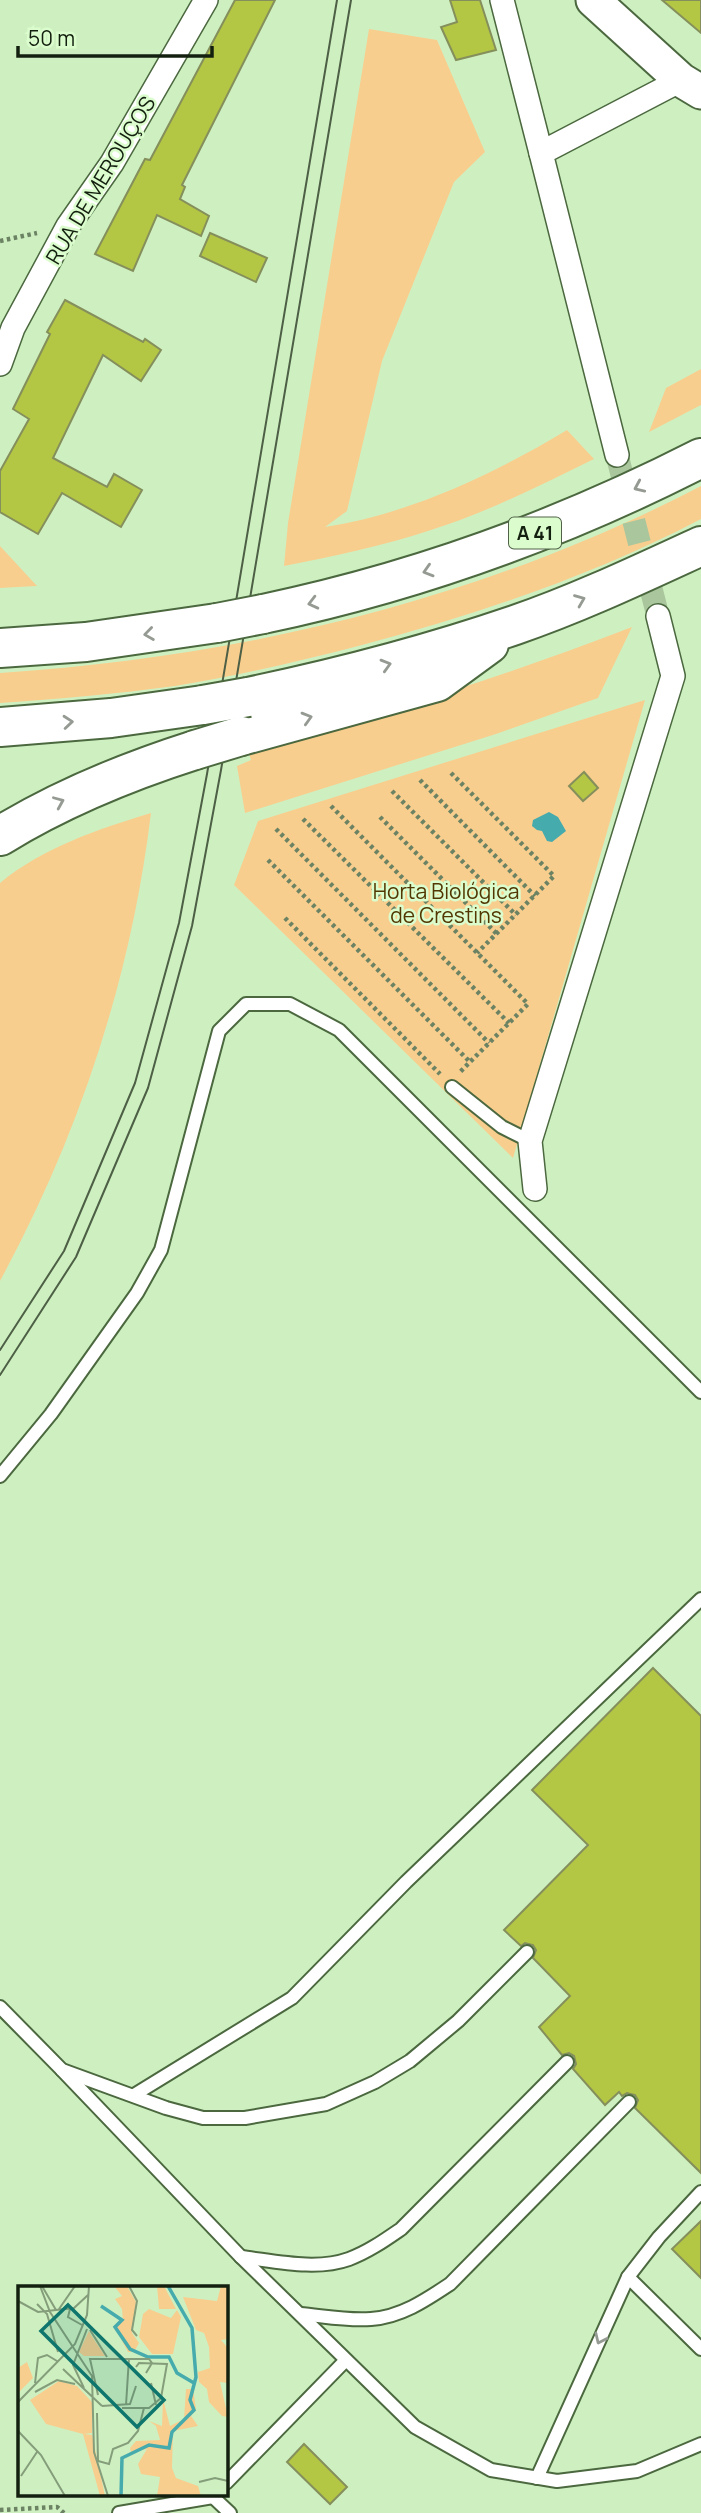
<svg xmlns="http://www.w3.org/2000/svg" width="701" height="2513" viewBox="0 0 701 2513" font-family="Manrope,sans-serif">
  <rect width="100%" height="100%" fill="#cef0c1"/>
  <!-- green -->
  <g fill="#f8ce8f">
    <path d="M369,29L437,40L485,152L454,182L382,361L347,511L325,527C410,514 494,474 567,430L594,459C541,485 488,512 431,530C383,546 334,556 284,566L288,523Z"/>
    <path d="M701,369V405L649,432L666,388Z"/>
    <path d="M701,486V519C594,575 479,614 362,645C300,661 238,676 175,686C117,694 58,699 0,703V673C244,657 484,599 701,486Z"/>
    <path d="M0,546L37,586L0,588Z"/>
    <path d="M632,627L598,698L496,734L245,813L237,766L251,760L249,754C378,715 506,676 632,627Z"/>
    <path d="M645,700L513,1158L234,885L258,821Z"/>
    <path d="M151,813C131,978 79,1135 0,1281V883C42,848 98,829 151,813Z"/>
  </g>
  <!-- water -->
  <path fill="#46abad" d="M549,812L558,817L566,831L552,842L547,841L542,831L537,830L532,826L533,820Z"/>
  <!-- building -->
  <g fill="#b4c744" stroke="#858f5c" stroke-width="2">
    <path d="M235,0H275L182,185L185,187L180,199L209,216L201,236L157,215L133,271L95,254L145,159L150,160Z"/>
    <path d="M450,0H480L496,50L456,60L441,27L457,22Z"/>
    <path d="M662,0H701V33Z"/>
    <path d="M210,233L267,258L256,282L200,256Z"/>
    <path d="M65,300L143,342L145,339L161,350L141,381L103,355L53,458L107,487L114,474L142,490L121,527L62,493L38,534L0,512V471L29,419L13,409L50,334L47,332Z"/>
    <path d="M584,772L598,788L583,801L569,786Z"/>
    <path d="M653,1668L701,1716V2173L635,2108L638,2100L635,2095L627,2093L622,2096L619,2092L605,2105L573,2069L576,2064L574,2056L569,2053L562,2055L539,2027L570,1996L533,1958L536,1950L533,1945L525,1943L521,1946L504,1930L588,1845L532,1790Z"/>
    <path d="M701,2221V2278L672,2249Z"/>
    <path d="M304,2444L347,2487L330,2504L287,2462Z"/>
  </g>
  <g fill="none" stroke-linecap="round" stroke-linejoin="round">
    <!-- street-tunnel -->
    <path stroke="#a9c69d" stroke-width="23" stroke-dasharray="23 11" stroke-linecap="butt" d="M617,455L658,616"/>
    <defs>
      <g id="lane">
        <path d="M452,1087L502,1127L530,1141"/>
        <path d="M0,1476L51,1414L137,1293L161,1250L219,1031L246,1004H290L339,1030L701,1392"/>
        <path d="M0,2007L62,2070L166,2108L203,2118H245L326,2104L375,2082L410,2061L458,2021L527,1952"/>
        <path d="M62,2070L241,2257L415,2427L491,2470L557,2481L637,2471L701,2444"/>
        <path d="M134,2095L292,1998L406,1882L701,1599"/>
        <path d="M241,2257C275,2261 316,2271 349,2259C368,2252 385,2240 401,2229L567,2062"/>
        <path d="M628,2277L701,2349"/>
        <path d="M300,2314C323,2316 348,2321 371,2319C401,2317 426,2300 450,2284L629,2102"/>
        <path d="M537,2478L628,2277L659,2237L701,2192"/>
        <path d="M226,2483L345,2361"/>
        <path d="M213,2497L230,2513"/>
        <path d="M119,2513L213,2497L216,2494"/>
      </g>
      <g id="street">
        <path d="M502,0L541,153"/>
        <path d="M0,364L13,328L68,226L112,163L206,0"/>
        <path d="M617,455L541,153L681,80"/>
        <path d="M535,1189L530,1141L673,676L658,616"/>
      </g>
      <path id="secondary" d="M593,0L681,80L701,92"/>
      <g id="highway">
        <path d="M263,614C416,582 562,529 701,458"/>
        <path d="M0,648L86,642L217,623"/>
        <path d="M248,697C339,678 427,655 515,625C579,603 640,574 701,546"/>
        <path d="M0,727L111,718L203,705"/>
        <path d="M241,736L437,682L489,644"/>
        <path d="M0,836C62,798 126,772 195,750"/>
      </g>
    </defs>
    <!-- lane casing -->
    <use href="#lane" stroke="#4b683f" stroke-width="16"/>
    <!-- street casing -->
    <use href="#street" stroke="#4b683f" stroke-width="26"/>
    <!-- secondary casing -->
    <use href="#secondary" stroke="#4b683f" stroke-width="37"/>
    <!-- highway casing -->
    <use href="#highway" stroke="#4b683f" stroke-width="42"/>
    <!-- path -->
    <g stroke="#6b8263" stroke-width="4.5" stroke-dasharray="3.5 3.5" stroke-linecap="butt">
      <path d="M0,241L37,233"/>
      <path d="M451,773L554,876L477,953"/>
      <path d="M420,780L535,896"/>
      <path d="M392,791L516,915"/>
      <path d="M331,806L528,1004L459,1073"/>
      <path d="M380,817L497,934"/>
      <path d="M303,819L509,1023"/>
      <path d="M276,829L489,1043"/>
      <path d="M268,860L470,1062"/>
      <path d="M285,918L440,1074"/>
      <path d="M0,2510L57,2507L64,2513"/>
    </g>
    <!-- lane -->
    <use href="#lane" stroke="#fff" stroke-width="12"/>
    <!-- street -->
    <use href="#street" stroke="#fff" stroke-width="23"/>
    <!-- secondary -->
    <use href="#secondary" stroke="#fff" stroke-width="33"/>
    <!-- highway -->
    <use href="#highway" stroke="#fff" stroke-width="38"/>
    <!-- tram -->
    <g stroke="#4d5f45" stroke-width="2">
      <path d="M0,1350L64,1251L135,1083L179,923L207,774L337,0"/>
      <path d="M0,1375L76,1257L148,1088L192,926L221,770L351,0"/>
    </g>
    <defs>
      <g id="highway-bridge">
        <path d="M217,623L263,614"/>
        <path d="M203,705L248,697"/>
        <path d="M195,750L241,736"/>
      </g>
    </defs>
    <!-- highway-bridge casing -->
    <use href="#highway-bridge" stroke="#4b683f" stroke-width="42" stroke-linecap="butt"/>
    <!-- highway-bridge -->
    <use href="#highway-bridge" stroke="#fff" stroke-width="38"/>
  </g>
  <!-- one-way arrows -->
  <defs><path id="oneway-chevron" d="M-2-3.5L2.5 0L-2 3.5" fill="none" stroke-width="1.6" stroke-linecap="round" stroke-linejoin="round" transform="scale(1.75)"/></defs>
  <g stroke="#959b93">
    <use href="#oneway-chevron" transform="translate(639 487) rotate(156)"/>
    <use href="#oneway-chevron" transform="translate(428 571) rotate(163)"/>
    <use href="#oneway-chevron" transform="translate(580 600) rotate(-22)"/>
    <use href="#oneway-chevron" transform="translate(313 603) rotate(166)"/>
    <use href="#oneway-chevron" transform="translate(149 634) rotate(172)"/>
    <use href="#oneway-chevron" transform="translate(386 665) rotate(-16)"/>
    <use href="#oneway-chevron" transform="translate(307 718) rotate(-16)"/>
    <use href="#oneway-chevron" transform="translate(68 722) rotate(-5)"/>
    <use href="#oneway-chevron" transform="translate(59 802) rotate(-23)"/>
    <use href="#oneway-chevron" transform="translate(600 2339) rotate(115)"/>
  </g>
  <g text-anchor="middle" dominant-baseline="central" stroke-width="5" stroke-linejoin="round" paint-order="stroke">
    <!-- shield labels -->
    <rect fill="#dbfdce" stroke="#506248" stroke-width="2" x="509" y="517.5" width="52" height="31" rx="5"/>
    <g font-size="19" font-weight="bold" fill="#14200f">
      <text x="535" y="533">A 41</text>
    </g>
    <!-- street labels -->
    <g font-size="21" fill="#14200f" stroke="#dbfdce">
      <text transform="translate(100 180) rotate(-59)">RUA DE MEROUÇOS</text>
    </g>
    <!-- park labels -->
    <g font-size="21" fill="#523702" stroke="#dbfdce">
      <text x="446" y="891">Horta Biológica<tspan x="446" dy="24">de Crestins</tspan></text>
    </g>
  </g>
  <!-- overview -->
  <g transform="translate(18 2286)">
    <rect width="210" height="210" fill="#cef0c1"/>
    <path d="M96,0H109L118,16L114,47L121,57L116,66H110L96,40L105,35L104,23L97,13L104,10ZM139,0H146L158,23H141ZM203,0H210V53L203,54L210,62V97L202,96L210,131L204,130L191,116L189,103L181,96L180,86L192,82L191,61L186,47L178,44L165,11L199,15ZM131,23L153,32L159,24L163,31L155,68H134L121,51L125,28ZM71,45L73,49L87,70H66L61,66ZM9,76L15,92L0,107V82ZM41,95L59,100L74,116V147L66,148L74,149L87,210H82L65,148L28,138L12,114ZM168,103H175L178,123L173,130L180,140L155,145L154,182L158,192L180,200L183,210H139L142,191L123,188L120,178L129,163L113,166L112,162L118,155L142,154L138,140L131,135L144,140L145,113L152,140L166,133Z" fill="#f8ce8f"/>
    <path fill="none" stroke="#46abad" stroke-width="3.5" d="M83,20L104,34L97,41L112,63L130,71H151L159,87L176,97M103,210L104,172L131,159L151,162L154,146L176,124L172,114L178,91L174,42L150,0"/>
    <path fill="none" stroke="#849d7a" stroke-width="2" d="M22,0L32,26L74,90L76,166L90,210M24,0L38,24M111,0L119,15L114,44L119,50M0,15L20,26L56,22L70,9M19,18L29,28L40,66M41,23L57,0M52,23L50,31L64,39M72,44L89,71M45,83L84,120M17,97L20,72L29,69L39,75M133,97L138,119M66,102L55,79L69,43M17,106L39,94L57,98M80,109L72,73H131L134,77L128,87M0,116L57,58L69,29L71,0M108,119L111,72M84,120L112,118L118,100M104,122H131L143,112L149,78L121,77L118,81M79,127L80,175L91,178L95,163L110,157L120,145L126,122M0,145L23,169L47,210M3,190L19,166M181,196L197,192L210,195"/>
    <path fill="#0f766e" fill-opacity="0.15" stroke="#0f766e" stroke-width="3.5" d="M50,19L146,114L119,141L23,45Z"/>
    <rect width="210" height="210" fill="none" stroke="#14200f" stroke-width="3.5"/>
  </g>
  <!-- scale -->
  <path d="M18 46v10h194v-10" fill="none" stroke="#14200f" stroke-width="3.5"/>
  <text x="28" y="46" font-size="21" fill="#14200f" stroke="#dbfdce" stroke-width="5" paint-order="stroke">50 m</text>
</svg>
